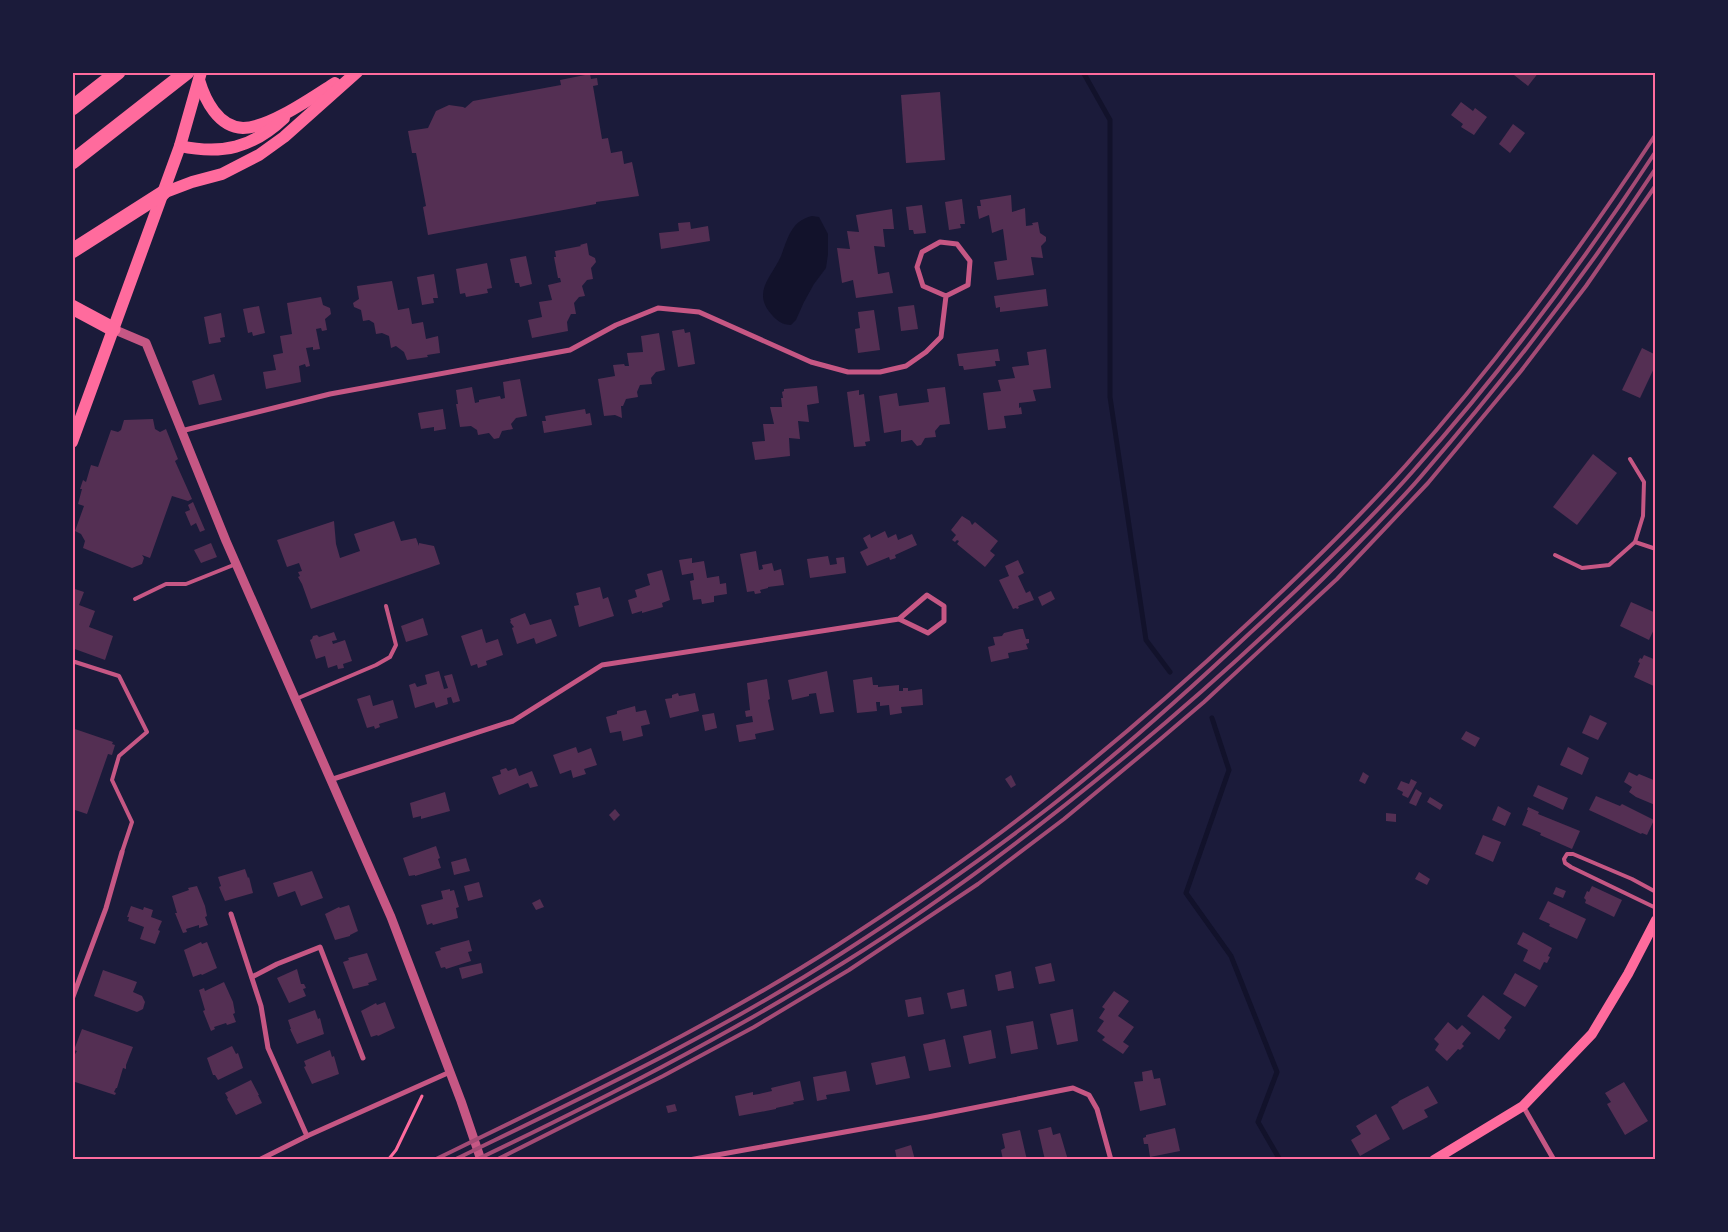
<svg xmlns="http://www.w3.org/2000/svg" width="1728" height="1232" viewBox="0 0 1728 1232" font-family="'Roboto Serif',serif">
  <rect width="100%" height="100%" fill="#1b1b3a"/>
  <!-- water -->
  <path fill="#12122b" d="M812,216L819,217L828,234V254L826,268L814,284L804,302L796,320L791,325C783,325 777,321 772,315C751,292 772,277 781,256C788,238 791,221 812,216Z"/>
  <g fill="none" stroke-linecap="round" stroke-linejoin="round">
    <!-- stream -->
    <g stroke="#12122b" stroke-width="5">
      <path d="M1083,72L1110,120V397L1146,640L1170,672"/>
      <path d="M1212,718L1229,770L1186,893L1231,956L1277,1072L1258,1122L1280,1160"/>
    </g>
  </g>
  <!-- building -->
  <g fill="#542f53">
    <path d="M1517,72H1539L1528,86L1514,75Z"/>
    <path d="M590,74L591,79L597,78L598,85L593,86L602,139L608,138L611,153L622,151L624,164L632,162L639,196L596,202V204L428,235L423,207L426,206L416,153H412L408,131L428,128L436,111L449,105L463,107L465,108L473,101L561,85L560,80Z"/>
    <path d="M940,92L945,160L906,163L901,95Z"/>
    <path d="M1461,102L1473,111L1475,108L1487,117L1474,135L1461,127L1463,124L1451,115Z"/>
    <path d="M1513,124L1525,133L1510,153L1499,144Z"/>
    <path d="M1011,195L1012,212L1025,208L1026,226L1033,225L1032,223L1038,222L1040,233L1046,237V241L1041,246L1043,258L1031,257L1034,275L997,280L994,262L1007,260L1003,229L992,233L989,215L979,219L977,206H981L980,200Z"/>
    <path d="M962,199L965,224H960L961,228L949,230L945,202Z"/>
    <path d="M922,205L926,233L914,234L913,230H909L906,207Z"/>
    <path d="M892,209L894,229H883L885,247L874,246L878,274L889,272L893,293L856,298L853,280L842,283L837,248L850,249L847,231L859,232L856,215Z"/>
    <path d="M690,222L691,229L708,226L710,241L661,249L659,233L679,231L678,223Z"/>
    <path d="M587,243L589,255L595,258L596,262L591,268L593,279L587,280L582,286L585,296L579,297L574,303L576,314H571L567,322L568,331L532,338L528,320L542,317L539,302L552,300L548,285L561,282L560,278H558L554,257H556L555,251L581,246L580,245Z"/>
    <path d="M526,256L532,284L520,287L519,283H515L510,259Z"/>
    <path d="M487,263L492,288L487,289L488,293L466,297L465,293L460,294L456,269Z"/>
    <path d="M434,274L438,298H433L434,303L422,305L417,277Z"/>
    <path d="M392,281L398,310L409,308L412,324L423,322L426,339L438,336L440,353L427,355L428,357L407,360L404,352L396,346L391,348L389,336L382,333L376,334L374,323L369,320L363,321L361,310L354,307L353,303L359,299L357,286Z"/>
    <path d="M1046,289L1048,306L1000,312V307L996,308L994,296Z"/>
    <path d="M321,297L323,305L330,308L331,314L325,319L327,330L322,331L321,328L316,329L320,349L313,350V347L306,348L310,366L306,367L305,364L299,366L301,382L266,389L263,372L276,370L273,355L283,353L280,336L292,334L287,303Z"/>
    <path d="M914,305L918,329L901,331L898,307Z"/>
    <path d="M259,306L265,333L253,336L252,332L248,333L243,309Z"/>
    <path d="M874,310L880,350L858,353L855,329L860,328L858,312Z"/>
    <path d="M221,313L225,337L220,338L221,342L209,344L204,317Z"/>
    <path d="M684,329L685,333L690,332L695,364L678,367L672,331Z"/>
    <path d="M659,333L665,370L656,372L651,378L652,384L640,385L637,392L638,397L626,399L623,406H621L622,418L615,415L604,416L598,379L615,376L613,365L624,364L625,366H629L627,353L643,352L641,336Z"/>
    <path d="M1642,348L1656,355V364L1640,398L1622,390Z"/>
    <path d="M998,349L1000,361H995L996,366L964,370L963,366H959L957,354Z"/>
    <path d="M1046,349L1051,388L1033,390L1036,401L1019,403V408L1021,407L1022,414L1004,416L1006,428L988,430L983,393L1001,391L998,380L1015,378L1012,367L1029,365L1027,352Z"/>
    <path d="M214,374L222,400L199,405L192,381Z"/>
    <path d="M520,379L527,416L516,418L511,424L513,429L502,431L499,438L494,439L489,433L478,435L477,430L471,426L460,427L456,404H458L456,390L472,387L475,403L479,402V400L500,396L501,399L505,398L503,382Z"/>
    <path d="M817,386L819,403L807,405L809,422L798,421L800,439L789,438L790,456L755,460L752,442L765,441L763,424H774L770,407H782L781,398H783L782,392L784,391V389Z"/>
    <path d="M945,387L950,424L940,425L935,431L936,437L925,438L921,445L917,446L912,440L901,442V430L884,433L879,396L897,393L899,406L929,402L927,389Z"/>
    <path d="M859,390V395L864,394L870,441L865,442L866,446L854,447L847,392Z"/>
    <path d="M443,409L446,429L434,431V427L421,429L418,413Z"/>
    <path d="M585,409L586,414L590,413L592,425L544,433L542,421H546L545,416Z"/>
    <path d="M153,419L155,429L160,432L166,429L178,459L175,461L192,499L188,501L172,496L150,558L142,555L144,558L142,564L132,568L83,548L85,541L81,534L75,531L84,506L78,504L82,489H80L83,480L86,482L91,465L98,467L111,430L118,432L121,430L124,420Z"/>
    <path d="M1593,454L1617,473L1577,525L1553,507Z"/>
    <path d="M193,502L205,530L200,532L196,523L191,526L185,512L190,510L188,505Z"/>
    <path d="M962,516L970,521L972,525L975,522L998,541L990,551L995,555L985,567L957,544L959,541L957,540L955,542L952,540L956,535L951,530Z"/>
    <path d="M334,521L336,544L340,558L360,551L354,534L394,521L401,541L416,538L419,546V543L434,546L440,564L311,609L302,584L298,577L300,576L298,572L302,571L299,563L287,567L277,540Z"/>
    <path d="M885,531L888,538L896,534L898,540L912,534L917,545L895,555L896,558L890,560L889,557L867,566L860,552L868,548L863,538L870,534L871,538Z"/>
    <path d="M211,543L217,557L201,563L194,550Z"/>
    <path d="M756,551L759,570L763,569L762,565L772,563L774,571L781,569L784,585L768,587V588L760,590L761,593L755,594L754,591L747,592L740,554Z"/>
    <path d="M828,556L830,565L837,564L836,558L844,557L846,573L810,578L807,559Z"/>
    <path d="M692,558V563L704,561L707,578L719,576L720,584L726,583L727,594L714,596V602L702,604L701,599L693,600L690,581L694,580L693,573L682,575L679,560Z"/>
    <path d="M1018,560L1024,573L1018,576L1026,593L1030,591L1034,600L1018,606L1019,608L1017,609L1016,608L1013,609L999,580L1009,576L1005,566Z"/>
    <path d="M662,570L670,600L662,603L663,607L642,613V611L632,614L628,600L637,597L635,590L650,585L647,574Z"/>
    <path d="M600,587L603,599L608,597L614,616L579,627L574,606L579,605L576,593Z"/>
    <path d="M75,589L84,592L79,605L95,611L89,627L113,636L105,660L72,648V597Z"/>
    <path d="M1051,591L1055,599L1042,606L1038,597Z"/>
    <path d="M1631,602L1656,613V625L1649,640L1620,626Z"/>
    <path d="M525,613L530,625L551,619L557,636L536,644L534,638L517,644L512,628L514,627L510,622L511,621L510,619Z"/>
    <path d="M423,618L428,635L406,642L401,626Z"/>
    <path d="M482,629L486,643L498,639L503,655L486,661L487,665L478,668L477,664L471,666L461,636Z"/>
    <path d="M1020,629H1023L1026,639H1029V643L1026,644L1028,649L1008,653L1009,658L991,662L988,647L995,645L993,637L1002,636L1004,633Z"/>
    <path d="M334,632L337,640L332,641L333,644L345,640L352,661L343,664L344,668L338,669L337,665L328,668L325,656L316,659L310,640L312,639L313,636L317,635L319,637Z"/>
    <path d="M1644,655L1656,660V687L1634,677L1640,663L1638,662L1640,658L1642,659Z"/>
    <path d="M439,671L444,689L448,688L444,676L452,674L460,701L453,703L451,697L447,698L448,704L436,708L434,702L415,708L409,685L415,683L417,687L427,684L425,675Z"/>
    <path d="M827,671L834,712L820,714L816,693L809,694V696L792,700L788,680Z"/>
    <path d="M872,677L873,685H878V687L899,685V691H903V688H908V691L922,689L923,705L901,707L902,713L890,715L889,705L880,706V702H876L877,711L857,713L853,680Z"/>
    <path d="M767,679L770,699L768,700L774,730L755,734L756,739L739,742L736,725L753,722L752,716L746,717L745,711L750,710L747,683Z"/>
    <path d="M678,693L679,696L695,693L699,711L670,718L665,699L672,698V695Z"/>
    <path d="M370,695L373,706L393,700L398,718L379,724L380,727L375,729L374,726L367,728L357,699Z"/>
    <path d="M635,706L636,712L646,710L650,724L641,726L643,736L623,741L621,731L610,733L606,717L617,714V711Z"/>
    <path d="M714,713L717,728L705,731L702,715Z"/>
    <path d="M1590,715L1607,723L1598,740L1582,733Z"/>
    <path d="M72,728L113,742L112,744L115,745L112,755L108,754L87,814L72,809Z"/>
    <path d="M1466,731L1480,738L1475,747L1461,739Z"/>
    <path d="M576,747L578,753L591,748L597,765L584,769L586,774L573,778L571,770L560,774L553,755Z"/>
    <path d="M1568,747L1589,758L1582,775L1560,765Z"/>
    <path d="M506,768L508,771L516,768L519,776L532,771L538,786L530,788L528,783L499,795L492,777L501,774L500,770Z"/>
    <path d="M1363,772L1369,776L1365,784L1359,781Z"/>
    <path d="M1629,772L1637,776L1639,774L1656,781L1655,805L1636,797L1629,792L1632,787L1624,782Z"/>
    <path d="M1011,775L1016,785L1011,788L1005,779Z"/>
    <path d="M1411,779L1417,782L1408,798L1402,795L1403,792L1397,789L1401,781L1409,784Z"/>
    <path d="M1538,785L1568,798L1563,810L1533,796Z"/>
    <path d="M1416,789L1422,793L1416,806L1409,803Z"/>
    <path d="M445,792L450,811L421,819V816L413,818L410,803Z"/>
    <path d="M1596,796L1620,806L1622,804L1654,820L1647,835L1642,833L1641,834L1589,810Z"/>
    <path d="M1430,797L1443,805L1440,810L1427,802Z"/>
    <path d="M1498,806L1511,813L1505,826L1492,820Z"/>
    <path d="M1528,807L1539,812L1538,814L1580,831L1572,849L1540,835L1541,833L1522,825L1528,810H1527Z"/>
    <path d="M615,809L620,815L614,821L609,815Z"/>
    <path d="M1386,813L1396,814V822L1386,821Z"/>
    <path d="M1483,835L1501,842L1493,862L1475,854Z"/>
    <path d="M436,846L440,858L438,859L441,868L415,876V875L409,876L403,858Z"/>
    <path d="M466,858L470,871L454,875L451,862Z"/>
    <path d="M245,869L248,878L249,877L253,893L225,901L219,887L221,886L218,877Z"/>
    <path d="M312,871L323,898L301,906L295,891L278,897L273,883Z"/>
    <path d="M1419,872L1430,879L1427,885L1415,879Z"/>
    <path d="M479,882L483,897L468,901L464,886Z"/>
    <path d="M197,886L205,906L207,916L205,917L208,925L199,928V925L186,929L187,932L183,933L175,913H177L172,896L189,890L188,888Z"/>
    <path d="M1592,886L1622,900L1614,917L1585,903L1586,900L1584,898L1587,891L1589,892Z"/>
    <path d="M1556,887L1566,891L1563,898L1553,894Z"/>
    <path d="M450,889V891L454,890L459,907L456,908L458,918L433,925L432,923L427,925L421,905L443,899L441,891Z"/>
    <path d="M540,899L544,907L536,910L532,903Z"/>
    <path d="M1548,901L1586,919L1577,939L1549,926L1550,924L1539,919Z"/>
    <path d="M349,905L358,931L350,935V936L335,940L325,914L339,907L340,908Z"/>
    <path d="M131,906L143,910L144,907L153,910L151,917L162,921L158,930L160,931L155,944L140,939L144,927L128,921L129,917H127Z"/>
    <path d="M1523,932L1552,948L1548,956L1550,957L1547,963L1544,962L1540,970L1523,961L1528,950L1517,944Z"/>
    <path d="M469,940L472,951L468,952L471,961L446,969L445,967L441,968L435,952L441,950L440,948Z"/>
    <path d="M201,942L202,944L207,942L217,968L202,975L201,974L193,977L184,950Z"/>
    <path d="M367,953L377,980L368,983L369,985L353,989L343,962L349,960L348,958Z"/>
    <path d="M481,963L483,973L462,979L459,968Z"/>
    <path d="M1051,963L1055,981L1039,984L1035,967Z"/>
    <path d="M297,969L301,984H304L306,988L303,989L306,996L289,1003L277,978Z"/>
    <path d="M103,970L137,982L133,992L142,996L145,1002L143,1009L137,1012L94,996Z"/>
    <path d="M1011,971L1014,988L998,991L995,975Z"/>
    <path d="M1515,973L1538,986L1525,1007L1503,994Z"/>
    <path d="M224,982L233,1002L235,1013L233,1014L236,1022L227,1025L226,1023L214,1027L215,1029L211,1031L203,1011L205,1010L199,990L204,988L205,991Z"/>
    <path d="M964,989L967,1006L951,1009L947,993Z"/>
    <path d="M1114,991L1129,1001L1118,1016L1134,1027L1123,1042L1129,1046L1123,1054L1102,1040L1105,1037L1097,1031L1104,1021L1099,1018L1105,1009L1102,1007Z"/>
    <path d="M1483,995L1512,1017L1504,1028L1506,1030L1499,1040L1467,1016Z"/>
    <path d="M921,997L924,1014L908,1017L905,1000Z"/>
    <path d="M385,1002L395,1028L378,1036L377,1035L371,1037L361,1011L376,1003L377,1005Z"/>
    <path d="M1073,1009L1078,1041L1057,1045L1050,1014Z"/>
    <path d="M315,1010L318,1019L320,1018L324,1034L297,1044L290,1029H291L288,1020Z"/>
    <path d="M1033,1021L1038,1049L1011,1054L1006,1026Z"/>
    <path d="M1448,1022L1457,1030L1462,1025L1471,1033L1462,1044L1464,1046L1460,1050L1458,1049L1447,1061L1435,1050L1439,1044L1434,1039Z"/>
    <path d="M82,1029L133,1047L126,1065V1069L123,1068L117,1088H116L114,1092L116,1093L115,1095L72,1081V1059L77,1051L74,1050Z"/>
    <path d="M991,1030L996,1058L969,1064L963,1036Z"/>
    <path d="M945,1039L951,1067L929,1071L923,1044Z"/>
    <path d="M232,1046L236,1054L238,1053L243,1068L218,1080L215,1075H213L207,1058Z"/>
    <path d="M330,1050L332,1057L334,1056L339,1074L312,1084L304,1067L306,1066L304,1061Z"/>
    <path d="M905,1056L910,1078L876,1085L871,1063Z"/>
    <path d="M1152,1070L1154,1079L1160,1078L1166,1105L1140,1111L1134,1082L1143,1081L1142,1072Z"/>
    <path d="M846,1071L850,1091L826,1095L827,1099L817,1101L813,1077Z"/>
    <path d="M251,1080L259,1095H258L262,1103L236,1115L227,1099L228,1098L225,1093Z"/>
    <path d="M800,1081L804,1100L793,1102L794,1104L776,1108V1109L739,1116L735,1096L753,1092V1095L759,1094L772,1091L771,1088Z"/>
    <path d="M1624,1082L1648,1121L1625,1135L1607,1104L1611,1102L1605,1093Z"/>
    <path d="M1428,1086L1438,1103L1424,1110L1428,1117L1403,1130L1391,1107L1398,1103L1399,1101Z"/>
    <path d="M675,1104L677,1111L668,1113L666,1106Z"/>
    <path d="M1376,1114L1390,1139L1360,1156L1351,1140L1361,1134L1356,1126Z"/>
    <path d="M1051,1127L1053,1135L1060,1133L1068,1160H1045L1038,1130Z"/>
    <path d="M1175,1128L1180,1151L1150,1157L1148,1144H1144L1143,1138L1146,1137V1135Z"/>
    <path d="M1020,1130L1027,1160H1003L1001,1150L1005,1148L1002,1134Z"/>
    <path d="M911,1145L915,1160H897L895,1150Z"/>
  </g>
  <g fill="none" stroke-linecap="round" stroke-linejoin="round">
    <!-- path -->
    <path stroke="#ff6b9d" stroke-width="3" d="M388,1160L396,1150L422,1096"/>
    <!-- service -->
    <g stroke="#c65784" stroke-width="4">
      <path d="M1630,459L1644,482L1643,516L1635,542"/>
      <path d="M1555,555L1582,568L1609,565L1635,542L1656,549"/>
      <path d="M135,599L166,584H186L236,564"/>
      <path d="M72,661L119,676L147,732L119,756L112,780L132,822L122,852"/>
      <path d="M296,699L376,665L390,657L396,645L386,606"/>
      <path d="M1656,892L1632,879L1573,854H1567L1564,859L1565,863L1571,867L1656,908"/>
    </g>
    <!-- minor -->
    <g stroke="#c65784" stroke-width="5">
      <path d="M181,431L330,394L570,350L616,325L658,308L699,312L811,362L848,372H880L906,366L926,352L941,337L946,296L923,286L917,267L922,252L940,242L957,244L970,261L968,285L946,296"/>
      <path d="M330,780L513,721L602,665L899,619L927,595L944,606V621L928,633L899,619"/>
      <path d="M231,914L261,1006L268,1048L307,1136"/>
      <path d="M252,977L277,964L320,947L363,1058"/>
      <path d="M72,999L106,908L122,852"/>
      <path d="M1523,1106L1554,1160"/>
      <path d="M259,1160L307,1136L450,1072"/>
      <path d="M689,1160L928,1117L1073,1088L1089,1095L1097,1109L1111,1160"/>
    </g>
    <!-- tertiary -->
    <path stroke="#c65784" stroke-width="9" d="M113,329L146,343L226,541L391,917L461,1101L481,1160"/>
    <!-- secondary -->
    <path stroke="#ff6b9d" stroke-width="10" d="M1434,1160L1523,1106L1592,1034L1628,974L1656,920"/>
    <!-- primary -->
    <g stroke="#ff6b9d" stroke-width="12">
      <path d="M199,80C205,100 218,127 243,128C269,128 313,97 335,83"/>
      <path d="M180,146C222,155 252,148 284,118"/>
      <path d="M163,193L192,182L222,174L259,155L284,137L357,72"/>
      <path d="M72,442L180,146L201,72"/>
    </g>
    <!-- motorway -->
    <g stroke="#ff6b9d" stroke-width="15">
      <path d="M72,108L118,72"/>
      <path d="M72,162L187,72"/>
      <path d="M72,251L163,193"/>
      <path d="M72,307L113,329"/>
    </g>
    <!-- rail -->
    <g stroke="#a44b75" stroke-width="4">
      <path d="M434,1160C570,1094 708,1028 836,946C908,899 981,850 1048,796C1116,742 1182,685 1245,626C1301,574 1355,522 1406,465C1498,362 1580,250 1656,134"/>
      <path d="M454,1160C585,1096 719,1033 842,953C913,907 984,858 1051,806C1120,752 1186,693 1250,633C1307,581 1363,528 1414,470C1503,370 1583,263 1656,151"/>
      <path d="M476,1160C601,1100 725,1037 843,963C943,901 1036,830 1127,755C1214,683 1297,607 1375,526C1391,509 1408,492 1423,474C1507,377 1585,276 1656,168"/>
      <path d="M496,1160L663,1076L754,1027L849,970L978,884L1064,819L1157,742L1204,702L1337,579L1428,483L1521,371L1586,286L1656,185"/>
    </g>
  </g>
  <!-- border -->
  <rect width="1728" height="1232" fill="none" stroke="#1b1b3a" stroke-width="148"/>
  <rect x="74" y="74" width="1580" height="1084" fill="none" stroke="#ff6b9d" stroke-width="2"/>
</svg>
